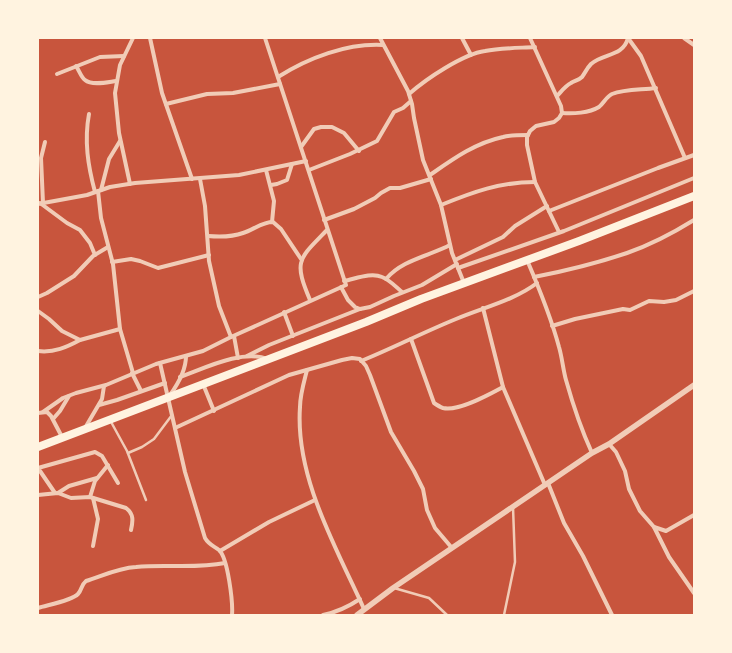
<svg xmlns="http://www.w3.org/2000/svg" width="732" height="653" viewBox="0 0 732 653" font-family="Helvetica,sans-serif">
  <rect width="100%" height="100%" fill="#c8553d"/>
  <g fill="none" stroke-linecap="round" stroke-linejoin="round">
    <!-- service -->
    <g stroke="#f1ccb7" stroke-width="2.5">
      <path d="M110,420L127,451L146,500"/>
      <path d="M128,453L142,447L154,439L172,415"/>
      <path d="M394,588L429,598L447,615"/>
      <path d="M504,615L515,562L513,507"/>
    </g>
    <!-- minor -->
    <g stroke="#f1ccb7" stroke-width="4">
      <path d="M150,38L162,93L192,179"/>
      <path d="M380,38L408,91L412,104L414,118L423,160L441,205L452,253L464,283"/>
      <path d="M462,38L471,55"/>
      <path d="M530,38L561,106L562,113L559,118L554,122L536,126L530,131L527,137V145L535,182L559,232"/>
      <path d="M628,38L641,56L685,158"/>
      <path d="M684,38L694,45"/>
      <path d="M76,66C79,70 81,77 85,80C92,86 108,82 116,81"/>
      <path d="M57,74L100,57L124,56"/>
      <path d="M278,77C308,58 347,43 383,45"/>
      <path d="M409,94C426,79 463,54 485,51C500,48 518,48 535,47"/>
      <path d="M557,96C561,92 565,86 571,83C574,81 579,80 582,77C585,73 587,68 591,64C603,53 623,57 628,38"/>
      <path d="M166,104L207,94L233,93L280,84"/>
      <path d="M562,113C573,114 589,113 599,107C604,103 606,97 612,94C625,89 642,90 656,88"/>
      <path d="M89,114C84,141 88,166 95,192"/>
      <path d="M301,147L314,129L321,127H332L344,133L359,151"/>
      <path d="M266,170L274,201L272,222"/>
      <path d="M309,170L350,154L377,141L394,112L403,108L411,101"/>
      <path d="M430,175C453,159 475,143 503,137C511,135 520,135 528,135"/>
      <path d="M200,179L205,206L209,261L219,306L231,337"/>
      <path d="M130,184L119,133L115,93L120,65L133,38"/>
      <path d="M271,185L277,184L287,180L292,164"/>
      <path d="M101,190L109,159L120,141"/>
      <path d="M98,191L101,218L113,264L120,329L133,373"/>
      <path d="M40,203L67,223L80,230L90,243L95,255"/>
      <path d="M43,203L41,158L45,142"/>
      <path d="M38,204L87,195L110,187L135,183L239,175L306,161"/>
      <path d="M441,205C473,192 500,182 535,182"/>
      <path d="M549,211L658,168L694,155"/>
      <path d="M324,220L354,209L375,198L381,193L390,188H400L431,179"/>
      <path d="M208,236C220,237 232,237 243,233C253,230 262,222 273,222L281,229L301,259"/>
      <path d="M455,260L503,237L515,226L547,206"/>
      <path d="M527,260C539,288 551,317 559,347C562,357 563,369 566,380C573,405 581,429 592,453"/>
      <path d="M112,262L131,259L140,261L158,268L209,255"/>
      <path d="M458,268L564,231L694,178"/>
      <path d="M534,277C565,271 597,263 627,253C650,245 673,233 694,220"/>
      <path d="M386,279C402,260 429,256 450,245"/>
      <path d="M344,281C355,279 371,272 382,277C390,280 396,287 402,292"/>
      <path d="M341,287L348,300L355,307L360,309L370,307L394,296L422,285L457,264"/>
      <path d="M38,297L47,293L74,276L93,256L108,247"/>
      <path d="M310,300C293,260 299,259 327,230"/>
      <path d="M483,308L503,387L545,485"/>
      <path d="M38,311L49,319L62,331L80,340L120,329"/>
      <path d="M284,312L293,336"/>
      <path d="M552,326L575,319L623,309L630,310L649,301L664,302L676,300L694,291"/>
      <path d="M234,336L238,358"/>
      <path d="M411,339L434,403C437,405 440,407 443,408C458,412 490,394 503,387"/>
      <path d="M38,351C54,353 67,347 80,340"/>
      <path d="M247,356L269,345L360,309"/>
      <path d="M361,361C393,348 424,332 456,319C482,308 515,300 537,283"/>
      <path d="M160,363L185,472L205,538C209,545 214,546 219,550C228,558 233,603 232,615"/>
      <path d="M307,370C304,382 300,395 300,407C295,477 336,547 364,609"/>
      <path d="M132,373L141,391"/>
      <path d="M180,377C205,368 242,349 268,359"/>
      <path d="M203,384L214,411"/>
      <path d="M170,395C178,384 186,370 186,356"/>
      <path d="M99,405L117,400L165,383"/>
      <path d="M43,412L63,398L76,393L106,385L156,364L203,351L231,337L346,285L265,38"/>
      <path d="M38,413L47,412L51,416L62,437"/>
      <path d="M53,419L60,411L69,396"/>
      <path d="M85,428L102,399L104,386"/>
      <path d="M175,428L289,375L342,360L352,358L360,359L366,366L370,375L391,432L414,471L423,489L427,510L435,528L452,548"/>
      <path d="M609,444L616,452L625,471L629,489L640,511L654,527L666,531L694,515"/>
      <path d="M38,468L95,452L102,456L118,483"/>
      <path d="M40,471L55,493"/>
      <path d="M548,483L564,523L583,556L612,615"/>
      <path d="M58,493L69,486L97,478"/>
      <path d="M38,495L58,493L71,498L90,497L126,508C134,514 133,521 131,530"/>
      <path d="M90,497L95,481L108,465"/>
      <path d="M93,498L98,519L93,546"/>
      <path d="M654,527L669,557L694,593"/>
      <path d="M220,551L269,522L315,500"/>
      <path d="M38,608C47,605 71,601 78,594C82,590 81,585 86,581C102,576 118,568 136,567C166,564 196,569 225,563"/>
      <path d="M323,615C338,612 348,607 360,599"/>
    </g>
    <!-- tertiary -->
    <path stroke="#f1ccb7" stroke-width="5.5" d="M357,615L393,588L592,453L609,444L694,385"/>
    <!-- trunk -->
    <path stroke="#fff3e0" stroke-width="8" d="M38,447L366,322L421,299L579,241L694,196"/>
  </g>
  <!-- border -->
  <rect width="732" height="653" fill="none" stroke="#fff3e0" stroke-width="78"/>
</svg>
